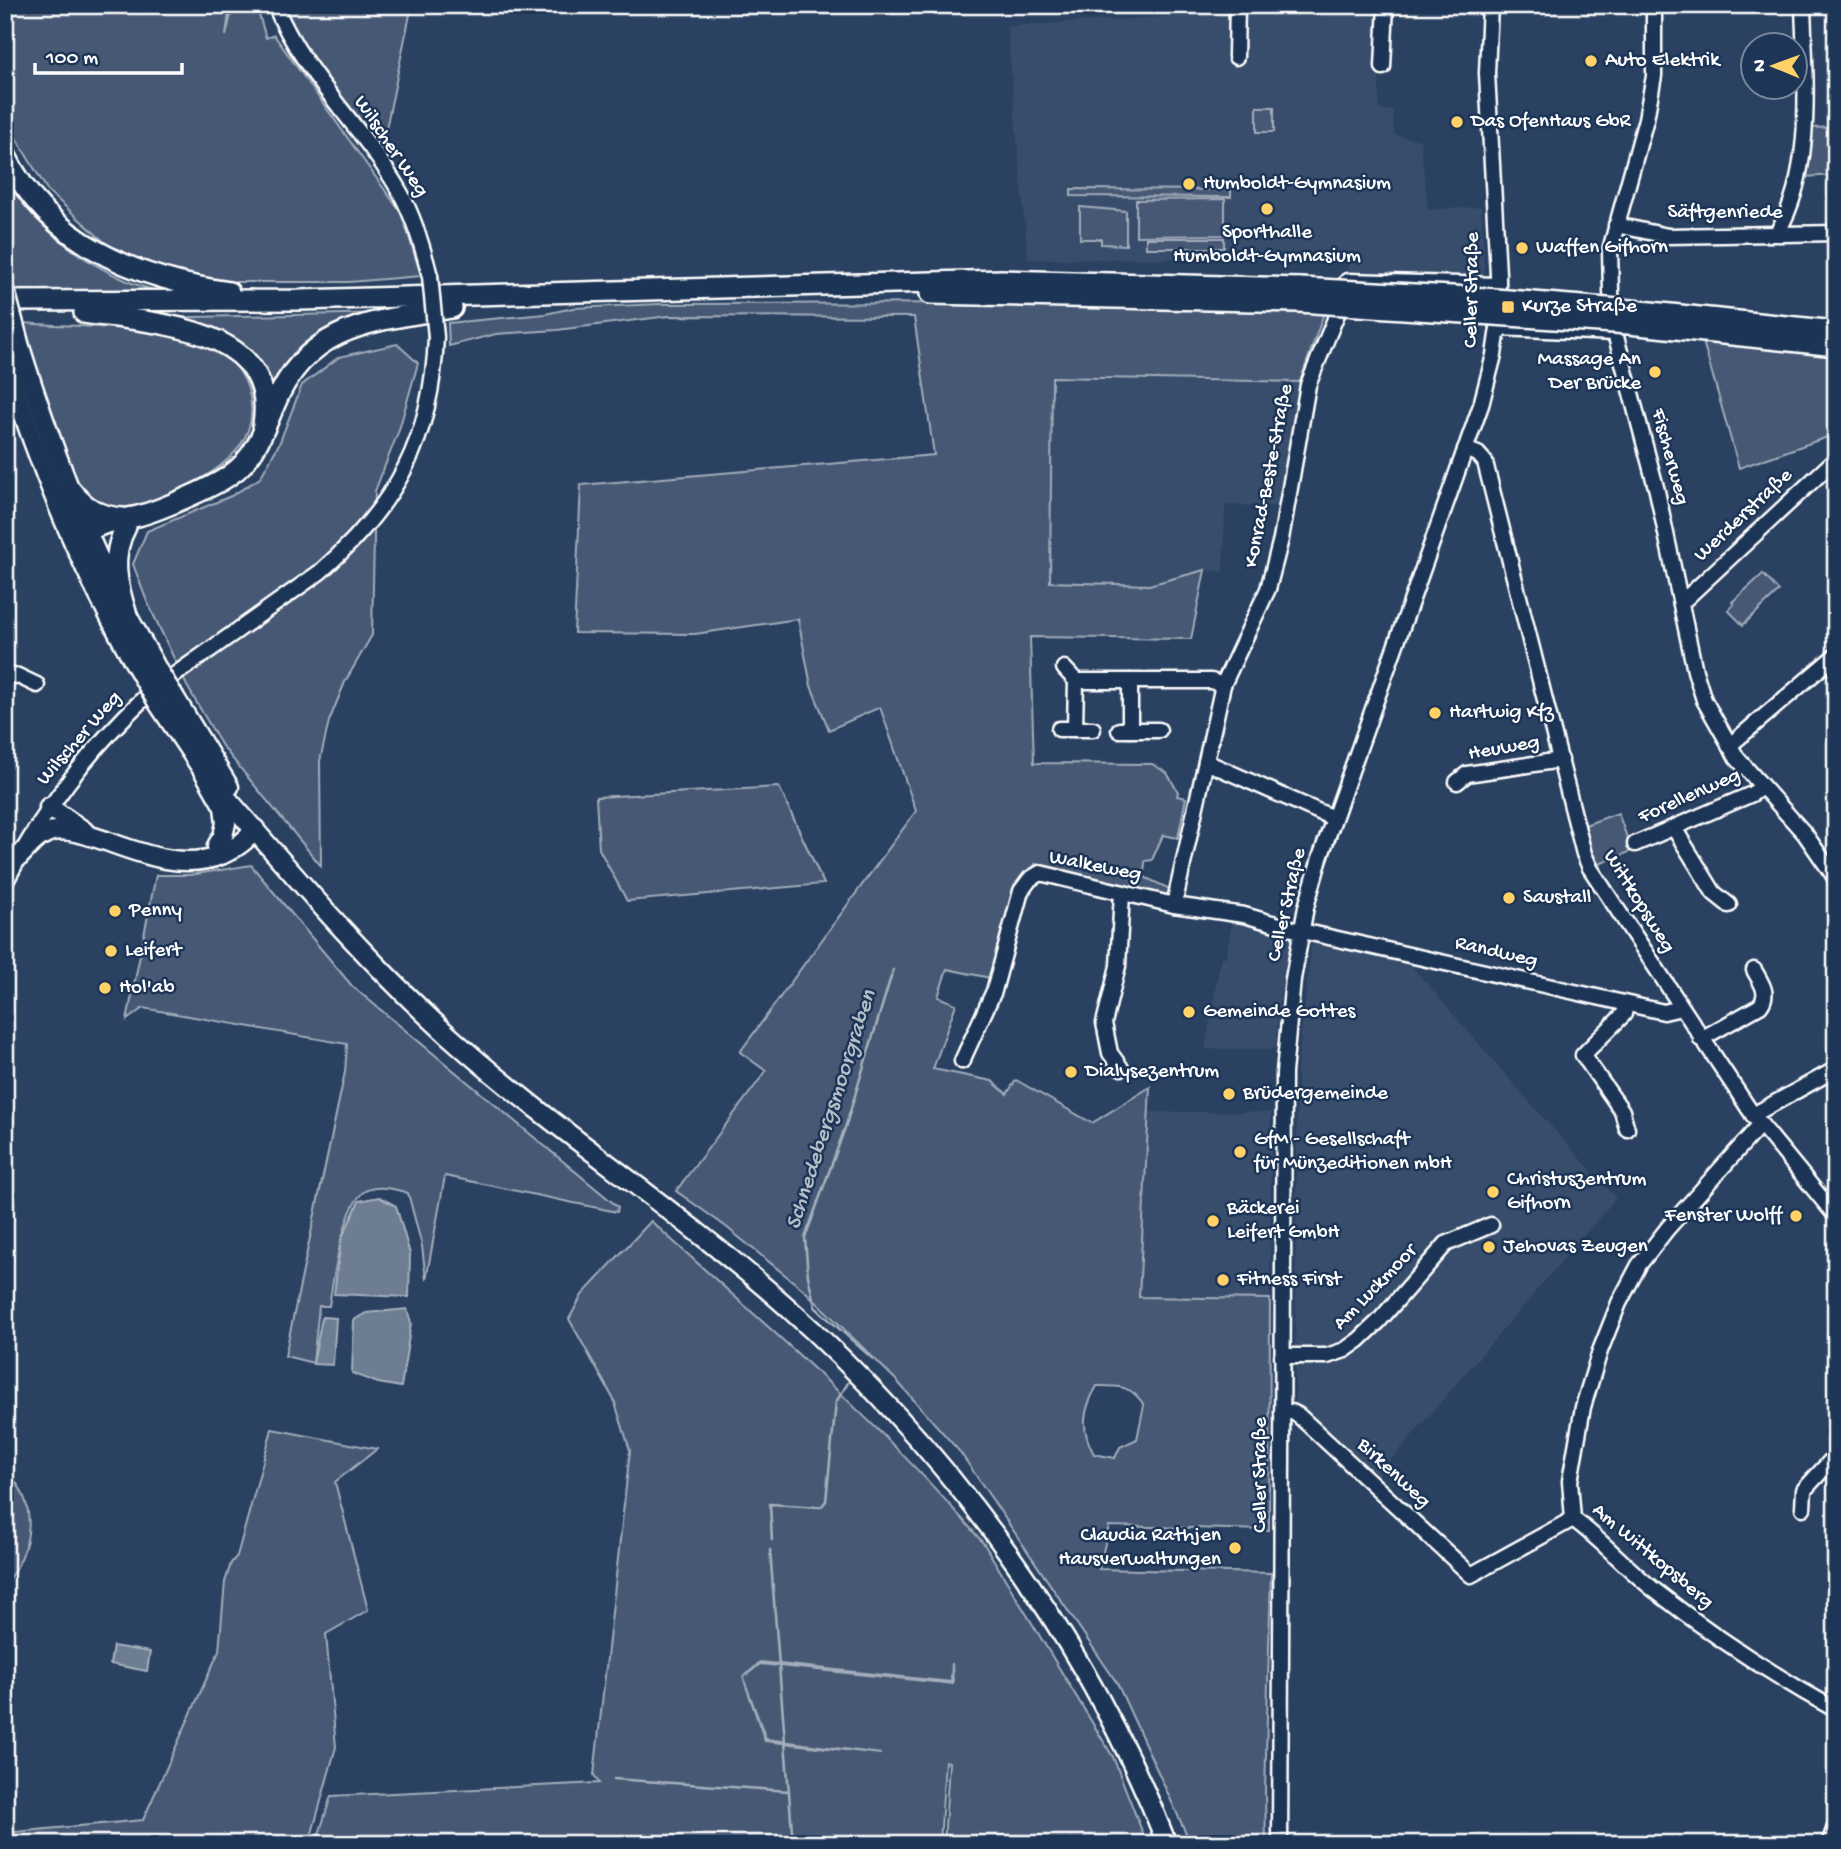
<svg xmlns="http://www.w3.org/2000/svg" width="1841" height="1849" viewBox="0 0 1841 1849" font-family="'Gochi Hand',sans-serif">
  <rect width="100%" height="100%" fill="#2a4161"/>
  <filter id="ink" filterUnits="userSpaceOnUse"><feTurbulence type="fractalNoise" baseFrequency=".0143" numOctaves="2"/><feDisplacementMap in="SourceGraphic" scale="14" xChannelSelector="R" yChannelSelector="G"/><feConvolveMatrix kernelMatrix="1 2 1 2 8 2 1 2 1" color-interpolation-filters="sRGB"/></filter>
  <g filter="url(#ink)">
    <!-- built -->
    <g fill="#394e6c">
      <path d="M1233,5H1380L1379,109L1393,111L1394,135L1420,140L1428,210L1481,207L1485,280L1349,271L1348,258L1028,259L1007,26L1232,13Z"/>
      <path d="M1052,376L1300,382L1278,506L1225,505L1223,572L1205,570L1150,585L1050,582Z"/>
      <path d="M1232,922L1290,935L1279,1005L1275,1049H1205L1221,957H1226Z"/>
      <path d="M1312,941L1407,961L1532,1105L1616,1198L1378,1475L1295,1403L1297,1072Z"/>
      <path d="M1149,1112H1271L1270,1299L1139,1297Z"/>
    </g>
    <!-- green -->
    <g fill="#465975" stroke="#a2acba" stroke-width="2" fill-rule="evenodd">
      <path d="M5,5H230L226,36L233,5H256L266,38L274,35L402,214L421,276L349,282H223L179,275L110,247L48,191L5,120Z"/>
      <path d="M283,5H412L382,148C347,103 303,59 283,5Z"/>
      <rect x="1257" y="107" width="17" height="25"/>
      <path d="M1836,127V175L1804,177L1812,128Z"/>
      <path d="M5,176C30,223 78,259 125,280C138,286 153,290 166,294L14,291L5,253Z"/>
      <path d="M1071,189L1231,190V197L1071,196Z"/>
      <path d="M1225,199V235L1136,236V200Z"/>
      <path d="M1080,207L1126,211V245L1101,244V239H1080Z"/>
      <rect x="1146" y="238" width="78" height="10"/>
      <path d="M1028,303L1325,310L1300,382L1052,377L1050,582L1149,585L1205,570L1191,639L1030,637L1034,763L1152,764L1167,773L1178,792L1177,796L1186,798L1178,838L1163,835L1152,860L1145,861L1144,877L1170,889L1168,897L1035,864L995,979L947,969L938,997L956,1004L933,1069L992,1081L1007,1094L1016,1080L1092,1123L1150,1087L1139,1297L1270,1299L1269,1530L1109,1526L1099,1569L1271,1573L1265,1792L1266,1844H1191L1117,1683L960,1452L896,1380L806,1292L725,1226L676,1191L766,1071L740,1052L916,811L880,707L829,730L811,686L798,619L695,634L574,633L581,485L934,455L914,317L669,316L557,330L496,334L449,346L448,323L545,314L573,308L659,304ZM1097,1386C1119,1386 1131,1385 1144,1405L1137,1439L1120,1447L1115,1458L1094,1454C1080,1429 1083,1410 1097,1386Z"/>
      <path d="M392,313L338,327L272,403L251,359L144,318Z"/>
      <path d="M22,323C86,328 155,324 216,349C231,355 243,374 248,389C271,464 174,492 122,512L113,513L78,490L42,395Z"/>
      <path d="M1702,338L1836,353V434L1739,468Z"/>
      <path d="M397,344L418,363L399,430L375,491L372,635L345,682L329,721L320,761L321,866L222,746L187,686L146,599L133,564L147,531L231,496L260,478L279,444L302,385L339,357Z"/>
      <path d="M1763,574L1779,591L1743,625L1728,610L1734,604L1732,602Z"/>
      <path d="M779,787L824,884L627,901L599,849L596,797Z"/>
      <path d="M1618,813L1632,851L1599,864L1591,852L1585,825Z"/>
      <path d="M251,865L352,986L618,1207L617,1212L445,1176L426,1280L422,1246L408,1193C396,1189 378,1184 365,1191C343,1205 333,1281 329,1306H319L313,1363L285,1356L345,1072L347,1044L143,1008L127,1020L156,875H190Z"/>
      <path d="M651,1221C765,1325 885,1426 984,1544L1113,1757L1147,1844H944L949,1762L945,1761L940,1844H316L331,1796L599,1783L594,1775L630,1450L614,1400L569,1319L582,1295ZM760,1662L951,1682L952,1663L953,1684L760,1664L744,1677ZM743,1677L766,1739L881,1754L765,1741Z"/>
      <path d="M272,1429L377,1449L335,1482L368,1610L326,1634L336,1747L309,1844H5V1833L143,1820L219,1651L225,1582L231,1563L237,1556Z"/>
      <path d="M5,1471C40,1499 33,1553 5,1583Z"/>
    </g>
    <!-- water -->
    <g fill="#6d7d92" stroke="#a7b1be" stroke-width="2">
      <path d="M379,1197L396,1206L410,1254L409,1297L334,1294L341,1240L359,1201Z"/>
      <path d="M407,1309L411,1323L401,1387L378,1383L352,1373L354,1320L366,1313Z"/>
      <path d="M322,1317L336,1318L333,1365L313,1364Z"/>
      <path d="M113,1646L150,1652L147,1671L110,1664Z"/>
    </g>
    <g fill="none" stroke-linecap="round" stroke-linejoin="round">
      <!-- stream -->
      <g stroke="#a7b1be" stroke-width="2.5">
        <path d="M873,1359L815,1307L808,1276L805,1238L846,1125L893,970"/>
        <path d="M772,1540L770,1504L821,1507L826,1501L836,1402L848,1383"/>
        <path d="M770,1550L793,1844"/>
        <path d="M614,1779L789,1791"/>
      </g>
      <defs>
        <g id="minor">
          <path d="M275,5C304,77 364,127 401,194C415,220 423,248 430,276"/>
          <path d="M1654,5V76L1646,119L1610,250L1611,292L1615,333L1657,491L1695,671L1704,700L1737,758L1805,834L1836,879"/>
          <path d="M1236,57L1237,5"/>
          <path d="M1383,67L1386,5"/>
          <path d="M1616,225L1668,236L1836,233"/>
          <path d="M1777,233C1815,170 1805,77 1803,5"/>
          <path d="M1498,328L1615,333"/>
          <path d="M1465,449L1478,454L1485,462L1572,807L1584,854L1590,868L1753,1115L1836,1216"/>
          <path d="M1681,603L1836,459"/>
          <path d="M1064,668L1076,681L1075,729"/>
          <path d="M5,674L18,676L37,685"/>
          <path d="M173,676L320,572C397,504 432,439 436,337"/>
          <path d="M1076,681H1211L1223,685"/>
          <path d="M1059,729H1093"/>
          <path d="M1119,730H1159"/>
          <path d="M1130,730V681"/>
          <path d="M1729,746L1836,655"/>
          <path d="M1206,762L1333,818"/>
          <path d="M1457,782L1467,774L1561,760"/>
          <path d="M1674,828L1714,893L1729,905"/>
          <path d="M1635,844L1752,794L1762,787"/>
          <path d="M5,883C43,810 86,753 146,696"/>
          <path d="M1174,905L1223,685L1268,589L1281,539L1308,385L1346,292L1347,281L1498,285"/>
          <path d="M1626,1004L1624,1014L1583,1055L1622,1111L1627,1129"/>
          <path d="M1701,1039L1760,1006C1770,993 1761,983 1754,970"/>
          <path d="M962,1061L994,991L1021,891L1030,879L1040,873L1174,905L1244,915L1293,929L1664,1012L1681,1008"/>
          <path d="M1121,1068L1110,1053L1104,1023L1118,966L1122,893"/>
          <path d="M1753,1115L1836,1069"/>
          <path d="M1760,1125L1667,1229L1639,1265L1619,1303L1600,1351L1583,1407L1570,1481L1573,1519C1602,1540 1625,1567 1653,1589C1711,1635 1771,1674 1836,1710"/>
          <path d="M1282,1356H1327L1345,1350L1359,1340L1379,1321L1446,1244L1491,1225"/>
          <path d="M1282,1412H1292L1298,1415L1471,1575L1573,1519"/>
          <path d="M1803,1508L1804,1490L1836,1455"/>
          <path d="M1280,1844L1284,1073L1293,979L1306,907L1320,858L1481,405L1494,355L1498,328V274L1487,73L1490,5"/>
          <path d="M1829,1844L1836,1824"/>
        </g>
        <g id="major">
          <path d="M20,347C46,430 76,513 114,591C128,618 144,644 158,671"/>
          <path d="M5,357C39,470 85,579 145,681"/>
          <path d="M172,693L229,787"/>
          <path d="M158,703L204,772L224,807L226,823L223,836L217,846"/>
          <path d="M204,772C283,862 359,954 448,1035C555,1131 677,1209 785,1305C950,1452 1086,1637 1167,1844"/>
          <path d="M49,807L84,831"/>
          <path d="M19,857C28,847 39,834 53,831C70,828 90,836 106,841C142,854 183,870 221,855C234,849 247,841 255,829"/>
        </g>
        <g id="highway">
          <path d="M5,154C48,244 137,279 229,292"/>
          <path d="M930,294L1299,302"/>
          <path d="M5,301L300,300L1002,280L1300,288"/>
          <path d="M1631,310L1836,331"/>
          <path d="M84,313C150,323 279,325 263,425"/>
          <path d="M1629,324L1836,346"/>
          <path d="M70,489C84,507 100,517 123,518"/>
          <path d="M126,527C110,556 117,585 127,615"/>
          <path d="M88,532C102,522 121,520 138,516C158,511 214,487 230,475C255,458 264,430 275,404C308,323 377,321 452,308"/>
        </g>
      </defs>
      <!-- minor casing -->
      <use href="#minor" stroke="#fff" stroke-width="19"/>
      <!-- major casing -->
      <use href="#major" stroke="#fff" stroke-width="23"/>
      <!-- highway casing -->
      <use href="#highway" stroke="#fff" stroke-width="24"/>
      <!-- minor -->
      <use href="#minor" stroke="#1d3557" stroke-width="14"/>
      <!-- major -->
      <use href="#major" stroke="#1d3557" stroke-width="18"/>
      <!-- highway -->
      <use href="#highway" stroke="#1d3557" stroke-width="19"/>
      <defs>
        <path id="minor-bridge" d="M430,276L436,337"/>
        <g id="major-bridge">
          <path d="M5,290L20,347"/>
          <path d="M158,671L172,693"/>
          <path d="M145,681L158,703"/>
        </g>
        <g id="highway-bridge">
          <path d="M1300,288L1471,297L1631,310"/>
          <path d="M1299,302L1629,324"/>
        </g>
      </defs>
      <!-- minor-bridge casing -->
      <use href="#minor-bridge" stroke="#fff" stroke-width="19" stroke-linecap="butt"/>
      <!-- major-bridge casing -->
      <use href="#major-bridge" stroke="#fff" stroke-width="23" stroke-linecap="butt"/>
      <!-- highway-bridge casing -->
      <use href="#highway-bridge" stroke="#fff" stroke-width="24" stroke-linecap="butt"/>
      <!-- minor-bridge -->
      <use href="#minor-bridge" stroke="#1d3557" stroke-width="14"/>
      <!-- major-bridge -->
      <use href="#major-bridge" stroke="#1d3557" stroke-width="18"/>
      <!-- highway-bridge -->
      <use href="#highway-bridge" stroke="#1d3557" stroke-width="19"/>
    </g>
  </g>
  <!-- markers -->
  <g fill="#ffd166" stroke="#1d3557" stroke-width="2.5">
    <circle cx="1591" cy="61" r="7"/>
    <circle cx="1457" cy="122" r="7"/>
    <circle cx="1189" cy="184" r="7"/>
    <circle cx="1267" cy="209" r="7"/>
    <circle cx="1522" cy="248" r="7"/>
    <rect x="1501" y="300" width="14" height="14" rx="3.5"/>
    <circle cx="1655" cy="372" r="7"/>
    <circle cx="1435" cy="713" r="7"/>
    <circle cx="1509" cy="898" r="7"/>
    <circle cx="115" cy="911" r="7"/>
    <circle cx="111" cy="951" r="7"/>
    <circle cx="105" cy="988" r="7"/>
    <circle cx="1189" cy="1012" r="7"/>
    <circle cx="1071" cy="1072" r="7"/>
    <circle cx="1229" cy="1094" r="7"/>
    <circle cx="1240" cy="1152" r="7"/>
    <circle cx="1493" cy="1192" r="7"/>
    <circle cx="1796" cy="1216" r="7"/>
    <circle cx="1213" cy="1221" r="7"/>
    <circle cx="1489" cy="1247" r="7"/>
    <circle cx="1223" cy="1280" r="7"/>
    <circle cx="1235" cy="1548" r="7"/>
  </g>
  <g text-anchor="middle" dominant-baseline="central" stroke-width="5" stroke-linejoin="round" paint-order="stroke">
    <!-- poi labels -->
    <g font-size="21" fill="#fff" stroke="#1d3557" text-anchor="start">
      <text x="1605" y="61">Auto Elektrik</text>
      <text x="1471" y="122">Das OfenHaus GbR</text>
      <text x="1203" y="184">Humboldt-Gymnasium</text>
      <text x="1267" y="233" text-anchor="middle">Sporthalle<tspan x="1267" dy="24">Humboldt-Gymnasium</tspan></text>
      <text x="1536" y="248">Waffen Gifhorn</text>
      <text x="1522" y="307">Kurze Straße</text>
      <text x="1641" y="360" text-anchor="end">Massage An<tspan x="1641" dy="24">Der Brücke</tspan></text>
      <text x="1449" y="713">Hartwig Kfz</text>
      <text x="1523" y="898">Saustall</text>
      <text x="129" y="911">Penny</text>
      <text x="125" y="951">Leifert</text>
      <text x="119" y="988">Hol'ab</text>
      <text x="1203" y="1012">Gemeinde Gottes</text>
      <text x="1085" y="1072">Dialysezentrum</text>
      <text x="1243" y="1094">Brüdergemeinde</text>
      <text x="1254" y="1140">GfM - Gesellschaft<tspan x="1254" dy="24">für Münzeditionen mbH</tspan></text>
      <text x="1507" y="1180">Christuszentrum<tspan x="1507" dy="24">Gifhorn</tspan></text>
      <text x="1227" y="1209">Bäckerei<tspan x="1227" dy="24">Leifert GmbH</tspan></text>
      <text x="1782" y="1216" text-anchor="end">Fenster Wolff</text>
      <text x="1503" y="1247">Jehovas Zeugen</text>
      <text x="1237" y="1280">Fitness First</text>
      <text x="1221" y="1536" text-anchor="end">Claudia Rathjen<tspan x="1221" dy="24">Hausverwaltungen</tspan></text>
    </g>
    <!-- street labels -->
    <g font-size="21" fill="#fff" stroke="#1d3557">
      <text transform="translate(390 147) rotate(56)">Wilscher Weg</text>
      <text x="1725" y="213">Säftgenriede</text>
      <text transform="translate(1473 290) rotate(-89)">Celler Straße</text>
      <text transform="translate(1669 457) rotate(75)">Fischerweg</text>
      <text transform="translate(1270 476) rotate(-79)">Konrad-Beste-Straße</text>
      <text transform="translate(1744 516) rotate(-43)">Werderstraße</text>
      <text transform="translate(80 739) rotate(-49)">Wilscher Weg</text>
      <text transform="translate(1504 749) rotate(-10)">Heuweg</text>
      <text transform="translate(1690 797) rotate(-24)">Forellenweg</text>
      <text transform="translate(1095 867) rotate(11)">Walkeweg</text>
      <text transform="translate(1638 902) rotate(58)">Wittkopsweg</text>
      <text transform="translate(1288 905) rotate(-77)">Celler Straße</text>
      <text transform="translate(1496 953) rotate(13)">Randweg</text>
      <text transform="translate(1376 1288) rotate(-46)">Am Luckmoor</text>
      <text transform="translate(1393 1474) rotate(43)">Birkenweg</text>
      <text transform="translate(1261 1475) rotate(-90)">Celler Straße</text>
      <text transform="translate(1652 1557) rotate(40)">Am Wittkopsberg</text>
    </g>
    <!-- water labels -->
    <g font-size="23" font-style="italic" fill="#b6bec8" stroke="#1d3557">
      <text transform="translate(832 1110) rotate(-72)">Schnedebergsmoorgraben</text>
    </g>
  </g>
  <!-- margin -->
  <rect width="1841" height="1849" fill="none" stroke="#1d3557" stroke-width="28"/>
  <rect x="14" y="14" width="1813" height="1821" fill="none" stroke="#fff" stroke-width="2.5" filter="url(#ink)"/>
  <!-- north arrow -->
  <g transform="translate(1774 66) rotate(271)"><circle r="33" fill="#1d3557" stroke="#77869a" stroke-width="2"/>
  <path d="M0-5L12 26L0 18L-12 26Z" fill="#ffd166"/>
  <text y="-10" font-size="19" font-weight="bold" text-anchor="middle" fill="#ffffff">N</text>
  </g>
  <!-- scale -->
  <path d="M35 63v10h147v-10" fill="none" stroke="#ffffff" stroke-width="3.5"/>
  <text x="46" y="63" font-size="21" fill="#ffffff" stroke="#1d3557" stroke-width="5" paint-order="stroke">100 m</text>
</svg>
